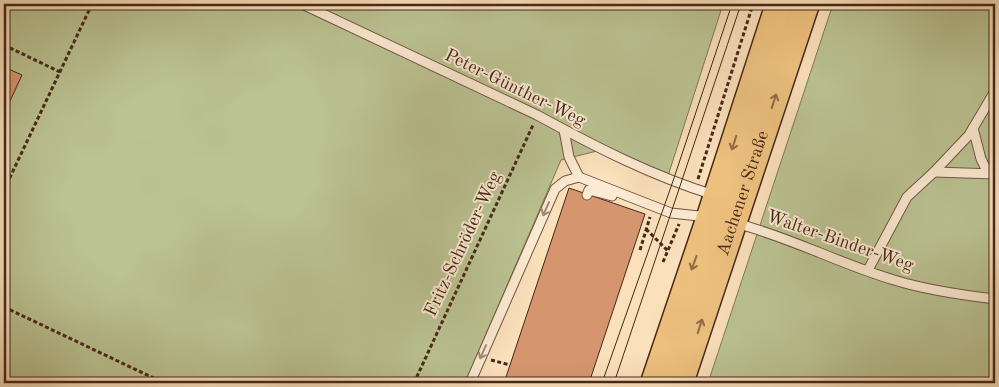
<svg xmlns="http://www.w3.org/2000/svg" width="999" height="387" viewBox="0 0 999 387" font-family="'Old Standard TT',serif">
  <rect width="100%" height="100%" fill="#fae0bb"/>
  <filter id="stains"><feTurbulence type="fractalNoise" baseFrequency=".004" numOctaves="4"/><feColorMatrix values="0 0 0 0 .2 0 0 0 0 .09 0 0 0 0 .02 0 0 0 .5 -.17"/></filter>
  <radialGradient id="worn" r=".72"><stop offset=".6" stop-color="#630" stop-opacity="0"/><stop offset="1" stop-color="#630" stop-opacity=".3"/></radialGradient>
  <!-- green -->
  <g fill="#bbc393" stroke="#807656">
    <path d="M4,4H723L667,179L605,149L561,160L465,383H4Z"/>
    <path d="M833,4H995V383H708Z"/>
  </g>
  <!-- building -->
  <g fill="#d5966f" stroke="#462819">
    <path d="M4,67L22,75L4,114Z"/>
    <path d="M569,188L645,214L589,383H504Z"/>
  </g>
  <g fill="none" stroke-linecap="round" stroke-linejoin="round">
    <defs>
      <g id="lane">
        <path d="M302,4L537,115C594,146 652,176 714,195"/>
        <path d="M973,128L981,159L988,173"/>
        <path d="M564,130L569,157L579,177"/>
        <path d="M934,172L995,174"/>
        <path d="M587,195L589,190L612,196"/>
        <path d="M735,223C790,237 840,264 894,280C926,290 961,295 995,299"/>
        <path d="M868,270L907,197L934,172L969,135L995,91"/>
        <path d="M470,383L555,189L565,181L579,177L671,213L708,217"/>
      </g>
      <g id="primary">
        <path d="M654,383L710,217L779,4"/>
        <path id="s1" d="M680,383L806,4"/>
      </g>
    </defs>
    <!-- lane casing -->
    <use href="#lane" stroke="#735642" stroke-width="11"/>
    <!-- primary casing -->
    <use href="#primary" stroke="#462819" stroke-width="29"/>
    <!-- path -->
    <g stroke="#462819" stroke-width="3" stroke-dasharray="4 2.5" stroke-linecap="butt">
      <path d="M4,45L60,72"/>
      <path d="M698,179L753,4"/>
      <path d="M4,190L92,4"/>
      <path d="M646,229L668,251"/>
      <path d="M640,250L650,217"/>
      <path d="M663,262L679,224"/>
      <path d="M4,307L164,383"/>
      <path d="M491,360L510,365"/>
      <path d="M414,383L533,125"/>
    </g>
    <!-- lane -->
    <use href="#lane" stroke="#fcebd3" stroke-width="9"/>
    <!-- primary -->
    <use href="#primary" stroke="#edc07e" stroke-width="26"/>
    <!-- tram -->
    <g stroke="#462819" stroke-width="1">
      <path d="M602,383L673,181L732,4"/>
      <path d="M614,383L741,4"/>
    </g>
  </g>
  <!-- one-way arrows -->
  <defs><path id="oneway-shaft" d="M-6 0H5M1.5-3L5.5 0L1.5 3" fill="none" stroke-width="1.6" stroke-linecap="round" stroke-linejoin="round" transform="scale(1.25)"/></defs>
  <g stroke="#916c46">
    <use href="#oneway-shaft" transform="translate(774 101) rotate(-72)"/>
    <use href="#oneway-shaft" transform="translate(734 143) rotate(108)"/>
    <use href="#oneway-shaft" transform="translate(694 263) rotate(110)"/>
    <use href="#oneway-shaft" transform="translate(700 326) rotate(-72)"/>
  </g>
  <g stroke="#a18a76">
    <use href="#oneway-shaft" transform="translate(546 209) rotate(114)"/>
    <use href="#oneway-shaft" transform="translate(483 352) rotate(114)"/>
  </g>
  <g text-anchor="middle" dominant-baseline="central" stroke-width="4" stroke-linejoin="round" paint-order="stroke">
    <!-- street labels -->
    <g font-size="18" fill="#462819" stroke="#fcebd3">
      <text transform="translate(515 88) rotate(26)">Peter-Günther-Weg</text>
      <text stroke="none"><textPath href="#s1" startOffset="200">Aachener Straße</textPath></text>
      <text transform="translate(840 241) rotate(19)">Walter-Binder-Weg</text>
      <text transform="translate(463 244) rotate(-65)">Fritz-Schröder-Weg</text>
    </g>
  </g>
  <!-- margin -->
  <rect width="999" height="387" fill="none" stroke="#fae0bb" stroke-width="20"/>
  <rect x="5" y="5" width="989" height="377" fill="none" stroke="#462819" stroke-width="2.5"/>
  <rect x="10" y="10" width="979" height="367" fill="none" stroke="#462819"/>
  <rect width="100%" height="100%" filter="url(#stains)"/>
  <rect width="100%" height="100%" fill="url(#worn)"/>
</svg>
